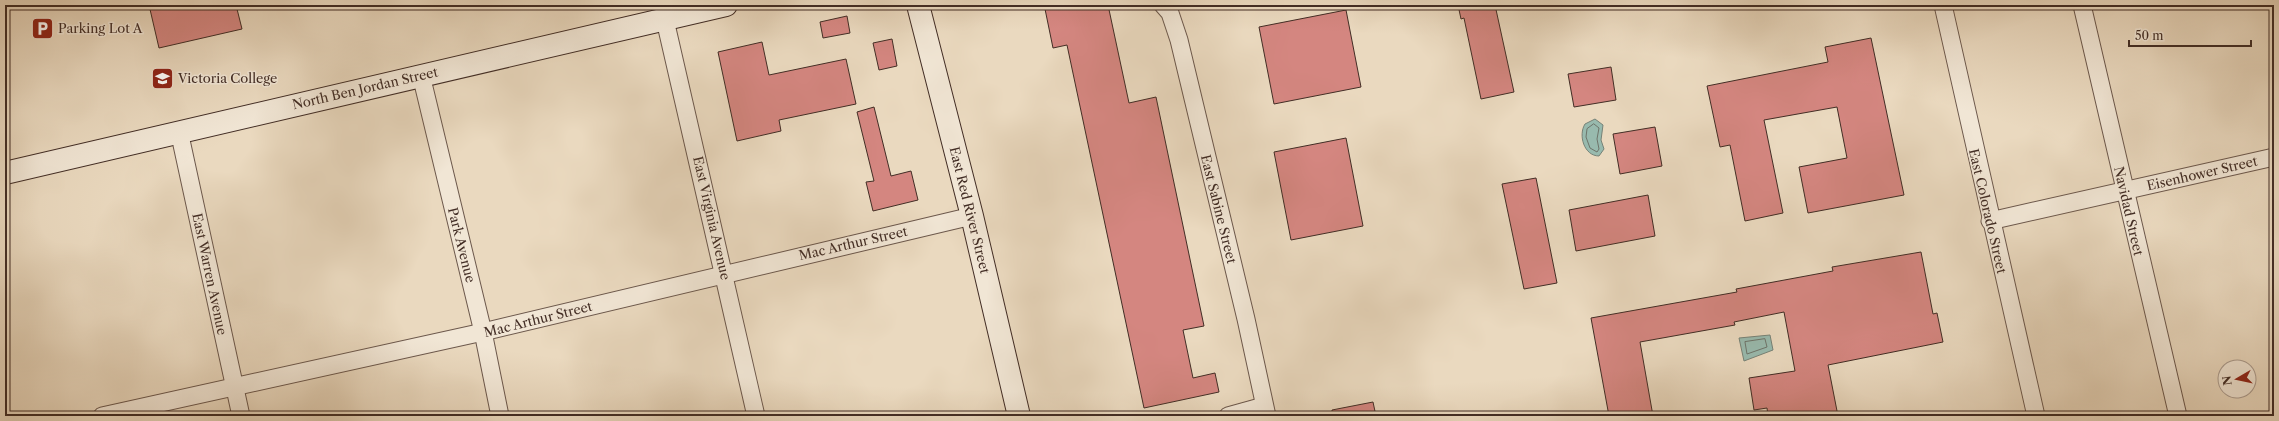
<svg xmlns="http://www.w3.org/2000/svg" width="2279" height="421" viewBox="0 0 2279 421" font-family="'Libre Caslon Text',serif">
  <rect width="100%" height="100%" fill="#ead9bf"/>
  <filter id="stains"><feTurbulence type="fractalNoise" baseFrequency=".005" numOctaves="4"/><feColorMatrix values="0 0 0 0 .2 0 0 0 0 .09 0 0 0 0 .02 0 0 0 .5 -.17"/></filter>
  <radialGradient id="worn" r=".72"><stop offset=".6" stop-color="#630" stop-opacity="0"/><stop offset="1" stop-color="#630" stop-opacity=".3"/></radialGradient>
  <!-- water -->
  <g fill="#98baae" stroke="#768277">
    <path d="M1595,119L1603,125L1601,140L1604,149L1599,156C1584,156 1578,135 1585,124Z"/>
    <path d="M1770,335L1773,350L1744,361L1739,338Z"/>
  </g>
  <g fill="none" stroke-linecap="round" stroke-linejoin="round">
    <!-- shore -->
    <g stroke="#6d746a" stroke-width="1">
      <path d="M1594,124L1599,128L1597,139L1599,149L1597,152L1590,148L1586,137L1587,129Z"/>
      <path d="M1765,339L1767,347L1747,354L1745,342Z"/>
    </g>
  </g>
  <!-- building -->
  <g fill="#d48680" stroke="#422d25">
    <path d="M149,5H236L242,29L159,48Z"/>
    <path d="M1066,5H1108L1129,103L1156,97L1204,326L1183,330L1193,378L1215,373L1219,392L1144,408L1067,45L1053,48L1045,9Z"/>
    <path d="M1458,5H1495L1514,92L1481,99L1464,18L1461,19Z"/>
    <path d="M1346,10L1361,87L1274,104L1259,27Z"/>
    <path d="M847,16L850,33L823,38L820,22Z"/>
    <path d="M1871,38L1904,195L1808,213L1799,167L1847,158L1837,107L1764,120L1783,213L1745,221L1730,145L1720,147L1707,86L1828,62L1825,47Z"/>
    <path d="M892,39L897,66L879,70L873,43Z"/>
    <path d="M762,42L769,75L846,59L856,104L779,120L781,131L737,141L718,52Z"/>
    <path d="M1611,67L1616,100L1574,107L1568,74Z"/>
    <path d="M874,107L891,176L911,171L918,200L873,211L866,182L874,181L857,112Z"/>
    <path d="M1655,127L1662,166L1620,174L1613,134Z"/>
    <path d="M1346,138L1363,226L1291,240L1274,152Z"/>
    <path d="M1536,178L1557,283L1524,289L1502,184Z"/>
    <path d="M1648,195L1655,236L1576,251L1569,210Z"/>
    <path d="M1921,252L1933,314L1937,313L1943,342L1828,365L1838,416H1768L1767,408L1754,410L1749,378L1795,371L1784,312L1734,322L1735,325L1640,342L1653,416H1609L1591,318L1737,292L1736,289L1833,271L1832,267Z"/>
    <path d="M1373,402L1376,416H1332V410Z"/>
  </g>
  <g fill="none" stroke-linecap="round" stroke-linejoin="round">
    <defs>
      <g id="street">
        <path d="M1163,5L1170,13L1179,40L1246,319L1267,416"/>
        <path d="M1943,5L2036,416"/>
        <path d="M2082,5L2178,416"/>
        <path d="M665,20L756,416"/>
        <path d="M421,75L483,332L500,416"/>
        <path d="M179,131L241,416"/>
        <path d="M1990,221L2274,157"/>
        <path d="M102,416L483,332L972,216"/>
        <path d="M1228,416L1264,406"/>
      </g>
      <g id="secondary">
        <path d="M918,5L972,216L1019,416"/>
        <path d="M5,173L726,5"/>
      </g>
    </defs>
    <!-- street casing -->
    <use href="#street" stroke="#6c584c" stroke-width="19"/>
    <!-- secondary casing -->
    <use href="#secondary" stroke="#422d25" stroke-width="24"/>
    <!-- street -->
    <use href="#street" stroke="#f1e6d5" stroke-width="17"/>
    <!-- secondary -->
    <use href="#secondary" stroke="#f1e6d5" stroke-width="22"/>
  </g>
  <!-- icons -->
  <defs>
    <symbol id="parking-square" viewBox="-11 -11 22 22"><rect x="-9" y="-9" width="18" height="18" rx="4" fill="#8f2418" stroke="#f1e6d5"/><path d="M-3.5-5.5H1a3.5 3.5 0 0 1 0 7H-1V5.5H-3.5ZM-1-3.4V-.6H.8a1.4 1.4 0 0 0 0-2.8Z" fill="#fff"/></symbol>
    <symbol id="university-square" viewBox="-11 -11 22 22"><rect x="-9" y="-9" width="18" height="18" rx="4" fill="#8f2418" stroke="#f1e6d5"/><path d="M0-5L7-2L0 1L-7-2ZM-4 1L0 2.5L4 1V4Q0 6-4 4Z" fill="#fff"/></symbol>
  </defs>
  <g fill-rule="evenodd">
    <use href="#parking-square" x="30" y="16" width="25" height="25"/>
    <use href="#university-square" x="150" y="66" width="25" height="25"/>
  </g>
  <g text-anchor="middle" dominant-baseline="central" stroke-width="3" stroke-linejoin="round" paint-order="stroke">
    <!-- poi labels -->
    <g font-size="13" fill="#422d25" stroke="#f1e6d5" text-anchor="start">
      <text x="58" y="28">Parking Lot A</text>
      <text x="178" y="78">Victoria College</text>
    </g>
    <!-- street labels -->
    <g font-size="13" fill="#422d25" stroke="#f1e6d5">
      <text transform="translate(365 88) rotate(-13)">North Ben Jordan Street</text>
      <text transform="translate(2202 173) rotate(-13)">Eisenhower Street</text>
      <text transform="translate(1219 209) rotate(76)">East Sabine Street</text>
      <text transform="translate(970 210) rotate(76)">East Red River Street</text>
      <text transform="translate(1988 211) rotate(77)">East Colorado Street</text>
      <text transform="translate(2129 211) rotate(77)">Navidad Street</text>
      <text transform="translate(712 218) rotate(77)">East Virginia Avenue</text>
      <text transform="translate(853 243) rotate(-13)">Mac Arthur Street</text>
      <text transform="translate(462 245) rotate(76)">Park Avenue</text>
      <text transform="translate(210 274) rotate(78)">East Warren Avenue</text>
      <text transform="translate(538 319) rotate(-14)">Mac Arthur Street</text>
    </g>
  </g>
  <!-- margin -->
  <rect width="2279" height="421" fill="none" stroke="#ead9bf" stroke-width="20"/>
  <rect x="6" y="6" width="2267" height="409" fill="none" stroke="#422d25" stroke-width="2"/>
  <rect x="10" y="10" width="2259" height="401" fill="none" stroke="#422d25"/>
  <!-- north arrow -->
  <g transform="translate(2237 379) rotate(261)"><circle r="19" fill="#f1e6d5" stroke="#ab9c8f"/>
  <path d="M0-3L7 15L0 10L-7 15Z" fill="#8f2418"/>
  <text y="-6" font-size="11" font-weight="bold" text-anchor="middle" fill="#422d25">N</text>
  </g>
  <!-- scale -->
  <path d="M2129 40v6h122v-6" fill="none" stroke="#422d25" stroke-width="2"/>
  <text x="2135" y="40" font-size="12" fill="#422d25" stroke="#f1e6d5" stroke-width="3" paint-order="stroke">50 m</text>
  <rect width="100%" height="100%" filter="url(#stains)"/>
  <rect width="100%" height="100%" fill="url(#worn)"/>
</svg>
